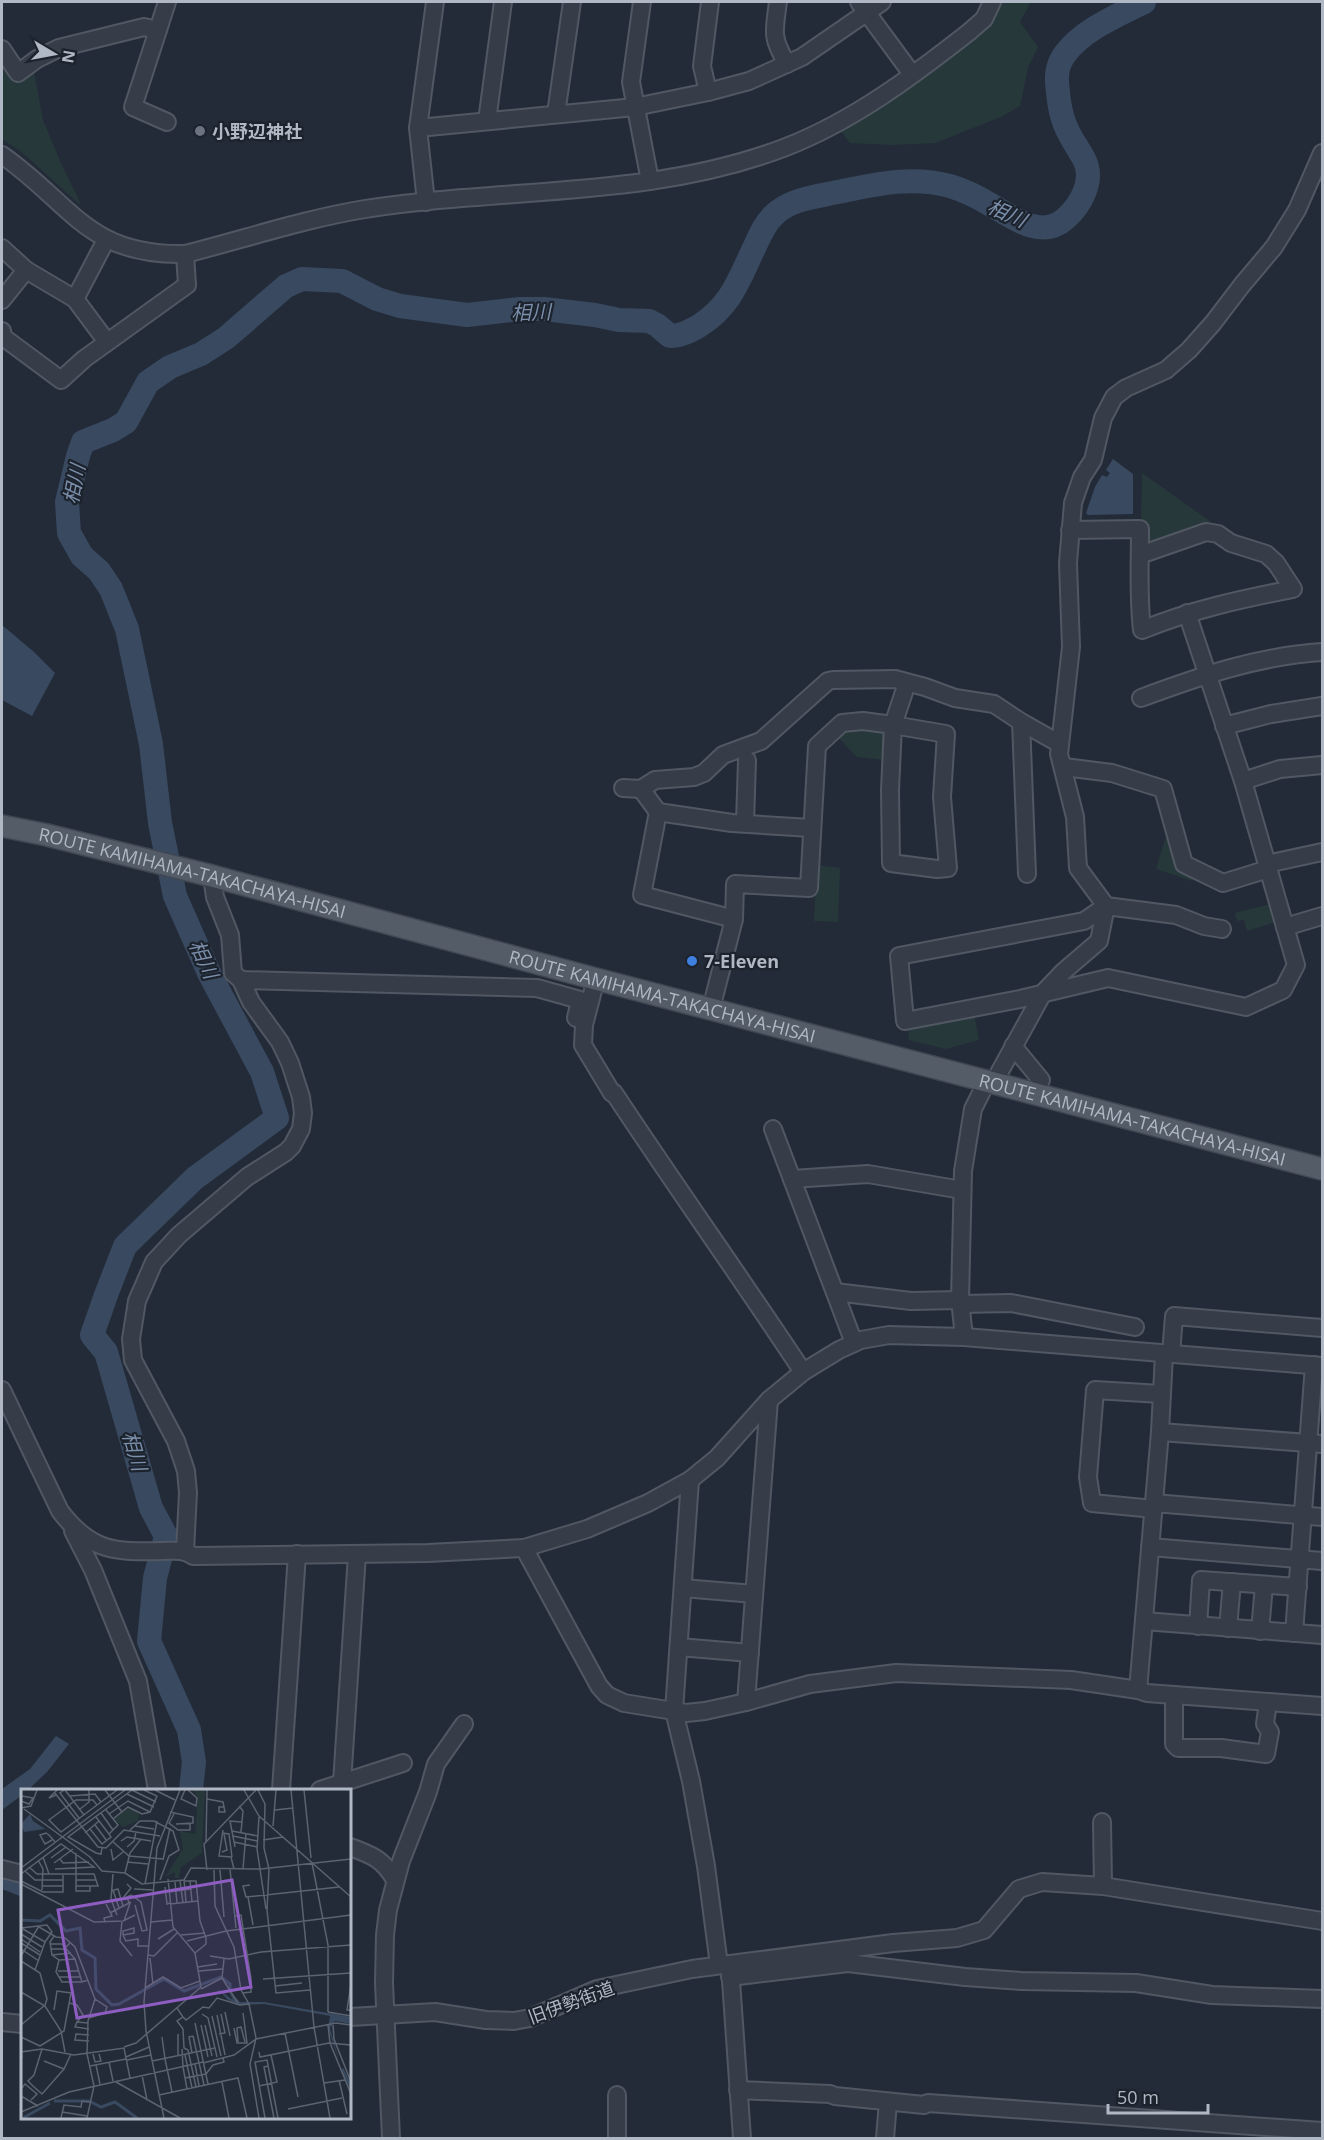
<svg xmlns="http://www.w3.org/2000/svg" width="1324" height="2140" viewBox="0 0 1324 2140" font-family="'Open Sans','Noto Sans JP',sans-serif">
  <rect width="100%" height="100%" fill="#232b38"/>
  <!-- green -->
  <g fill="#26383a">
    <path d="M1000,2H1031L1020,22L1038,47L1028,68L1020,106L1001,117L935,143L892,145L850,143L841,131L862,117Z"/>
    <path d="M5,61L34,72L43,120L60,161L80,202L79,204L24,154L2,139V73Z"/>
    <path d="M1142,473L1221,529L1155,544L1146,538L1147,523H1141Z"/>
    <path d="M850,728L881,730L887,737L886,760L857,757L837,736L843,730Z"/>
    <path d="M1167,838L1194,876L1192,881L1156,869L1165,839Z"/>
    <path d="M817,865L840,868L838,922L814,921Z"/>
    <path d="M1271,904L1276,922L1247,931L1244,920L1237,921L1235,913Z"/>
    <path d="M974,1014L979,1040L946,1049L909,1040L908,1027Z"/>
  </g>
  <!-- water -->
  <g fill="#394960">
    <path d="M1113,459L1133,474V514L1088,515L1086,513L1095,487L1102,475L1107,477L1110,473L1106,470Z"/>
    <path d="M2,625L34,652L55,673L32,716L2,700Z"/>
    <path d="M56,1736L69,1744L47,1772L28,1790H22V1795L2,1810V1789L30,1769Z"/>
    <path d="M2,1875L22,1882V1897L2,1889Z"/>
  </g>
  <g fill="none" stroke-linecap="round" stroke-linejoin="round">
    <!-- river -->
    <path stroke="#394960" stroke-width="24" d="M191,1790L194,1762L189,1730L149,1641L155,1578L166,1536L151,1508L106,1352L92,1335L106,1295L125,1246L195,1178L277,1118L262,1072L209,973L175,896L160,823L151,744L127,629L111,589L99,571L82,556L69,533L67,502L78,456L83,442L113,430L126,422L148,382L170,367L201,354L226,338L286,286L302,279L342,281L377,299L400,306L467,315L520,309H544L595,315L619,320L649,321L657,325L670,336C681,336 690,331 699,326C732,305 739,279 755,246C760,235 765,223 774,215C789,200 813,197 833,193C872,185 910,175 950,186C963,190 978,197 991,205C1012,217 1041,240 1065,219C1081,205 1095,180 1084,159C1078,148 1071,139 1066,127C1061,116 1059,104 1058,92C1056,78 1056,66 1065,54C1084,29 1117,16 1144,2"/>
    <defs>
      <g id="minor">
        <path d="M642,2L631,82L650,181"/>
        <path d="M778,2C774,32 771,37 787,64"/>
        <path d="M859,2L912,74"/>
        <path d="M158,30L133,107L167,122"/>
        <path d="M2,49L18,73L37,59L59,48L144,27L158,30L167,2"/>
        <path d="M708,92L749,81L802,57L882,2"/>
        <path d="M556,114L572,2"/>
        <path d="M487,121L503,2"/>
        <path d="M418,128L635,107L708,92L702,66L710,2"/>
        <path d="M2,155C72,204 87,256 185,254C245,239 304,219 365,209C504,187 652,199 786,147C853,121 913,76 969,32L984,19L992,2"/>
        <path d="M426,202L418,128L435,2"/>
        <path d="M2,248L26,270L2,300"/>
        <path d="M26,270L75,299L107,342"/>
        <path d="M75,299L106,240"/>
        <path d="M2,331L3,337L61,380L84,359L187,285L185,254"/>
        <path d="M1070,530L1140,529C1140,562 1138,596 1142,630C1191,610 1241,599 1293,589L1276,563L1266,554L1231,543L1218,534L1206,532L1140,555"/>
        <path d="M1141,698C1200,676 1259,656 1322,652"/>
        <path d="M1021,722L1027,874"/>
        <path d="M1224,726L1271,714L1322,706"/>
        <path d="M1064,767L1112,773L1163,789L1184,864L1223,883L1268,869"/>
        <path d="M1243,781L1280,769L1322,765"/>
        <path d="M623,788L641,789L655,780L694,777L704,773L723,755L761,741L828,681L833,680L895,679L925,687L955,698L994,704L1021,722L1060,744"/>
        <path d="M641,789L658,812L732,823L811,828"/>
        <path d="M658,812L642,895L734,919"/>
        <path d="M745,823L747,760"/>
        <path d="M1267,864L1322,852"/>
        <path d="M1106,906L1084,921L899,956L905,1021L1020,999L1108,978L1246,1007L1283,990L1296,965L1243,781L1187,613"/>
        <path d="M1285,927L1322,916"/>
        <path d="M1222,929L1204,926L1176,915L1106,906L1078,868L1075,817L1059,754L1071,647L1068,563L1073,503L1082,477L1093,460L1103,418L1114,397L1126,388L1166,370L1189,350L1213,323L1242,285L1274,247L1297,210L1322,153"/>
        <path d="M596,979L584,1025L583,1045L612,1093H614C676,1187 741,1278 803,1372"/>
        <path d="M241,980L537,988L580,1000L576,1018"/>
        <path d="M711,1009L734,919L735,884L809,888L817,746L842,723L863,721L893,725L890,790L891,863L937,869L948,868L942,797L946,734L893,725L907,683"/>
        <path d="M1013,1046L1041,1080"/>
        <path d="M994,1082L1043,993L1064,971L1099,941L1106,906"/>
        <path d="M773,1129L854,1343"/>
        <path d="M792,1179L868,1174L962,1190"/>
        <path d="M835,1292L911,1301L960,1300"/>
        <path d="M961,1304L1011,1303L1135,1327"/>
        <path d="M964,1337L960,1300L963,1171L973,1109L987,1081"/>
        <path d="M1171,1354L1174,1316L1322,1328"/>
        <path d="M2,1390L60,1511C91,1552 114,1552 162,1551C174,1551 183,1549 193,1556L428,1553L524,1548L587,1529L648,1503L690,1480L717,1458L769,1400L803,1372L839,1350L861,1340L889,1335L964,1337L1322,1366"/>
        <path d="M1160,1432L1322,1444"/>
        <path d="M690,1480L674,1711L691,1781L706,1866L719,1965"/>
        <path d="M1154,1503L1322,1517"/>
        <path d="M1154,1509L1092,1503L1088,1477L1095,1390L1161,1394"/>
        <path d="M73,1531L93,1570L138,1681L157,1790"/>
        <path d="M1150,1547L1322,1561"/>
        <path d="M524,1548L599,1686L607,1695L624,1703L686,1713L705,1711L746,1702L810,1684L896,1673L1071,1680L1138,1690L1147,1693L1322,1706"/>
        <path d="M185,1551L188,1493L186,1471L176,1441L133,1360L131,1339L137,1301L154,1262L179,1235L247,1177L286,1152L292,1146L301,1129L303,1113L301,1097L290,1063L280,1042L251,1002L241,980L233,973L230,935L215,897L212,876"/>
        <path d="M683,1588L754,1594"/>
        <path d="M1144,1621L1322,1635"/>
        <path d="M1198,1626L1201,1580L1298,1587"/>
        <path d="M1228,1628L1232,1582"/>
        <path d="M1260,1631L1264,1585"/>
        <path d="M1294,1633L1314,1365"/>
        <path d="M679,1647L750,1653"/>
        <path d="M1138,1690L1160,1432L1164,1354"/>
        <path d="M1174,1695V1744L1178,1748H1221L1266,1754L1270,1732L1265,1724L1268,1702"/>
        <path d="M746,1702L769,1400"/>
        <path d="M342,1783L357,1554"/>
        <path d="M281,1790L297,1554"/>
        <path d="M320,1790L403,1763"/>
        <path d="M1102,1822L1103,1886"/>
        <path d="M350,1847C372,1855 383,1859 395,1880"/>
        <path d="M2,1869L22,1874"/>
        <path d="M730,1966L742,2138"/>
        <path d="M730,1977L848,1963L965,1977L1021,1981L1136,1983L1212,1995L1322,1999"/>
        <path d="M350,2017L435,2012L486,2020L514,2021L530,2018L597,1989L692,1969L893,1943L957,1938L984,1930L1019,1889L1042,1882L1103,1886L1322,1921"/>
        <path d="M2,2022L22,2024"/>
        <path d="M738,2090L830,2094L835,2096L924,2105L928,2103L1322,2131"/>
        <path d="M617,2095V2138"/>
        <path d="M391,2138L384,1983L385,1935L388,1910L401,1861L428,1792L436,1764L464,1724"/>
        <path d="M885,2138L888,2102"/>
      </g>
      <g id="major">
        <path id="s1" d="M2,826L47,835L212,876L596,979L1322,1169"/>
      </g>
    </defs>
    <!-- minor casing -->
    <use href="#minor" stroke="#515863" stroke-width="20"/>
    <!-- major casing -->
    <use href="#major" stroke="#404752" stroke-width="24"/>
    <!-- minor -->
    <use href="#minor" stroke="#363d48" stroke-width="16"/>
    <!-- major -->
    <use href="#major" stroke="#545c68" stroke-width="21"/>
  </g>
  <!-- markers -->
  <circle fill="#6b7280" stroke="#1c232d" stroke-width="2" cx="200" cy="131" r="6"/>
  <circle fill="#3f7fe0" stroke="#1c232d" stroke-width="2" cx="692" cy="961" r="6"/>
  <g text-anchor="middle" dominant-baseline="central" stroke-width="4.5" stroke-linejoin="round" paint-order="stroke">
    <!-- poi labels -->
    <g font-size="18" font-weight="bold" fill="#b1b8c5" stroke="#1c232d" text-anchor="start">
      <text x="212" y="131">小野辺神社</text>
      <text x="704" y="961">7-Eleven</text>
    </g>
    <!-- street labels -->
    <g font-size="18" fill="#b1b8c5" stroke="#1c232d">
      <text stroke="none"><textPath href="#s1" startOffset="196">ROUTE KAMIHAMA-TAKACHAYA-HISAI</textPath></text>
      <text stroke="none"><textPath href="#s1" startOffset="682">ROUTE KAMIHAMA-TAKACHAYA-HISAI</textPath></text>
      <text stroke="none"><textPath href="#s1" startOffset="1168">ROUTE KAMIHAMA-TAKACHAYA-HISAI</textPath></text>
      <text transform="translate(571 2002) rotate(-20)">旧伊勢街道</text>
    </g>
    <!-- water labels -->
    <g font-size="20" font-style="italic" fill="#7b8eaa" stroke="#1c232d">
      <text transform="translate(1007 213) rotate(24)">相川</text>
      <text transform="translate(531 312) rotate(-2)">相川</text>
      <text transform="translate(74 484) rotate(-79)">相川</text>
      <text transform="translate(204 959) rotate(65)">相川</text>
      <text transform="translate(135 1451) rotate(74)">相川</text>
    </g>
  </g>
  <!-- overview -->
  <g transform="translate(21 1789)">
    <rect width="330" height="330" fill="#232b38"/>
    <path d="M172,1H184L181,64L160,78L158,89H154V83L144,88L162,60L159,42L174,45L177,8ZM107,19L118,24L117,32L102,38L93,30Z" fill="#26383a"/>
    <path d="M9,25L12,32L32,45L24,40L3,43L0,35ZM209,193L210,198L209,203L219,213H243L330,228V235L314,232L309,239L318,272L307,239L309,227L243,215L219,216L207,211L196,199L212,211L208,203Z" fill="#394960"/>
    <path fill="none" stroke="#394960" stroke-width="3" d="M0,131L19,132L29,126L45,142L59,139L61,161L74,169L75,200L91,216L98,215L143,190L163,202L200,188L209,195V202M321,280L330,298M33,312H68L80,318L94,313L116,329M2,329L29,314"/>
    <path fill="none" stroke="#5c6370" stroke-width="1.5" d="M43,1L39,4L58,29M44,1L63,26M84,1L101,23M111,1L135,13M134,1L154,11M164,1L160,10L175,17L176,9L167,1M223,1L238,27L330,108M237,1L244,15L243,59L248,80L246,121L255,204L289,201M270,1L293,238L309,329M283,1L290,69M33,3L77,58L85,59L103,41L139,47M106,5L133,18M35,6L28,9L36,1M49,7L74,5L80,13M186,10L202,13L204,23H198V18H203M0,12L8,15L12,9L1,7M76,16L72,11H55L28,31L40,43L96,1M218,17L222,22L220,43M0,19L10,17L16,1M3,20L69,68L81,82L104,84L121,95L163,91L170,79L240,80L330,70M59,20L68,13V1M254,21L272,19M149,23L172,28V34L155,35M80,24L92,41M88,25L107,12L129,23M153,25L148,34L157,41H169V34M75,28L88,45M238,28L236,60L245,120M92,30L107,18L121,25L129,23L136,7L123,1M74,36L86,52M114,37L133,40M252,37L255,1M69,40L81,55L90,48L88,45L97,36L85,21M109,41L119,32H133L152,42L158,61L148,67L139,91M202,41L198,67L210,68L213,80M211,42L237,47M64,44L78,32M201,44L208,45L211,68M212,47L236,52M31,51L24,55L19,46L25,44L28,46L34,53M242,51L262,48M91,52L108,67L142,70M100,52L106,48L130,52M185,53L186,1M213,53L236,58M106,58L113,52L115,43M214,58L209,32L221,33M81,59L80,65L75,64L47,48L111,1M90,60L92,71L102,63M201,63L206,61L203,45M55,64V102H69V97M22,68L28,85M30,69L45,58M39,70L42,74L68,73M17,71L22,80L21,101M142,71L149,39M106,73L127,75M33,74L52,60M291,74L307,156V223M8,78L16,85H73L77,97H55M0,79L104,1M209,80L215,139M222,80L225,44M186,81L183,55L235,1M193,81L194,117L213,158L220,201L228,215L235,249L229,275L238,329M199,81L203,128M4,82L14,91H42M104,84L109,64L120,50M0,85L40,55L73,78L34,80M92,85L90,110L96,126M55,91H75M163,91L165,113M169,91L171,113M0,92L22,103H42V86M159,92L162,114M163,92H175L179,132L185,149V155L174,164M154,93L156,114M0,95L73,133L102,132L114,126M124,95L136,32M229,96L222,97L225,108L318,98M22,97H42M144,98L146,115L149,114M113,100L132,101M92,101L98,119M90,102L97,100L102,117M148,103L170,100M227,108L232,136M102,109L110,99L106,95M108,114L106,108L110,106L120,113L126,141L121,142M149,115L177,112M114,116L121,142M89,124L110,113M214,127L220,126L230,190V203L221,204M101,132L99,152L111,167M103,132L109,114M130,133L151,131M84,134L83,129L91,127L85,115M18,138L35,148L44,149L54,158L74,210L67,232L66,265L73,297L66,329M0,139L26,136L31,143L24,153L2,140M205,142L330,126M0,145L21,158M102,146L105,152L117,150V157H128M102,146V142L113,139V144L102,146M160,146L184,144M33,147L29,153L31,166L38,171M0,150L19,163M137,150L153,140M166,152L205,142M0,154L19,166M29,155H41L54,170M0,160L18,172M30,160H43L49,154M31,166L50,164M127,166L133,167L156,144M0,167L18,137M189,167L208,170L240,163L330,156M129,169L132,195M0,172L19,184L26,210L24,216L0,236M177,178L196,175M14,181L24,153M37,182H57M178,182L201,180M38,188H59M201,189L217,214M201,189L203,170M242,190L330,184M61,193L54,170L38,171L35,183L41,193H61L67,191M330,195L326,221H330M254,197L281,194M124,199L142,188L160,199L179,192M180,200L201,189M0,203L24,217L40,242L44,263M48,214L56,216L62,226L56,233M156,219L162,228L156,232L162,240L163,259L167,261L175,298M204,223L209,247M307,223L330,227M181,225L187,229L196,268M196,226L204,266M191,227L200,267M162,228L165,231L182,218L188,219L196,209L219,216L228,215M68,229L84,224L86,218L74,210M67,234L56,233L54,238L68,240M174,234L187,295M180,236L187,268M184,236L191,267M307,236L309,254L330,305M312,236L313,250L330,293M213,239L216,254H226L222,224M264,244L277,308M157,245V267M198,245L204,244L200,225M68,246L55,245L54,251L68,252M172,247L183,296M0,248L19,257M141,248L144,270M217,253L216,239L220,238L224,253M19,257L43,242L50,204L36,202L33,221M103,258L115,254L180,198L174,164L152,138L147,90M21,260L13,286L7,292L12,297L21,305L43,280M161,260L162,278M238,263L239,268L308,254L330,256M171,264L168,248L172,247M72,265L74,273L80,272L78,265M164,266L171,299M105,268L128,258M1,269L0,263L21,260L53,266L103,259L109,289M144,270L151,303M106,271L130,266M23,272L43,280L50,265M131,272L194,259M88,273L92,292M182,274L213,266L235,250L315,234L330,236M174,275L178,297M75,276L79,295M69,277L105,270M247,277L243,278L253,329M162,278L166,300M121,286L126,311M164,289L185,285L192,276L203,273L202,269M318,291L326,325M95,293L159,329M201,293L208,329M303,294L324,291M238,297L256,293L250,266M0,300L4,295L16,305L10,311M138,306L217,289L226,329M0,307L17,317M267,320L321,309M0,323L48,303L182,273M41,323L66,327M40,329L43,316L60,318L61,312L69,313M143,329L125,242L123,213L136,59L159,1M244,329L234,273L246,271L257,329"/>
    <path fill="#8e5dc1" fill-opacity="0.15" stroke="#8e5dc1" stroke-width="3" d="M211,91L230,198L56,229L37,121Z"/>
    <rect width="330" height="330" fill="none" stroke="#b1b8c5" stroke-width="3"/>
  </g>
  <!-- border -->
  <rect width="1324" height="2140" fill="none" stroke="#b1b8c5" stroke-width="6"/>
  <!-- north arrow -->
  <g transform="translate(54 54) rotate(100)" stroke="#1c232d" stroke-width="4.5" paint-order="stroke">
  <path d="M0-4.5L10 22L0 15L-10 22Z" fill="#b1b8c5"/>
  <text y="-9" font-size="16" font-weight="bold" text-anchor="middle" fill="#b1b8c5">N</text>
  </g>
  <!-- scale -->
  <path d="M1108 2104v9h100v-9" fill="none" stroke="#b1b8c5" stroke-width="3"/>
  <text x="1117" y="2104" font-size="18" fill="#b1b8c5" stroke="#1c232d" stroke-width="4.5" paint-order="stroke">50 m</text>
</svg>
